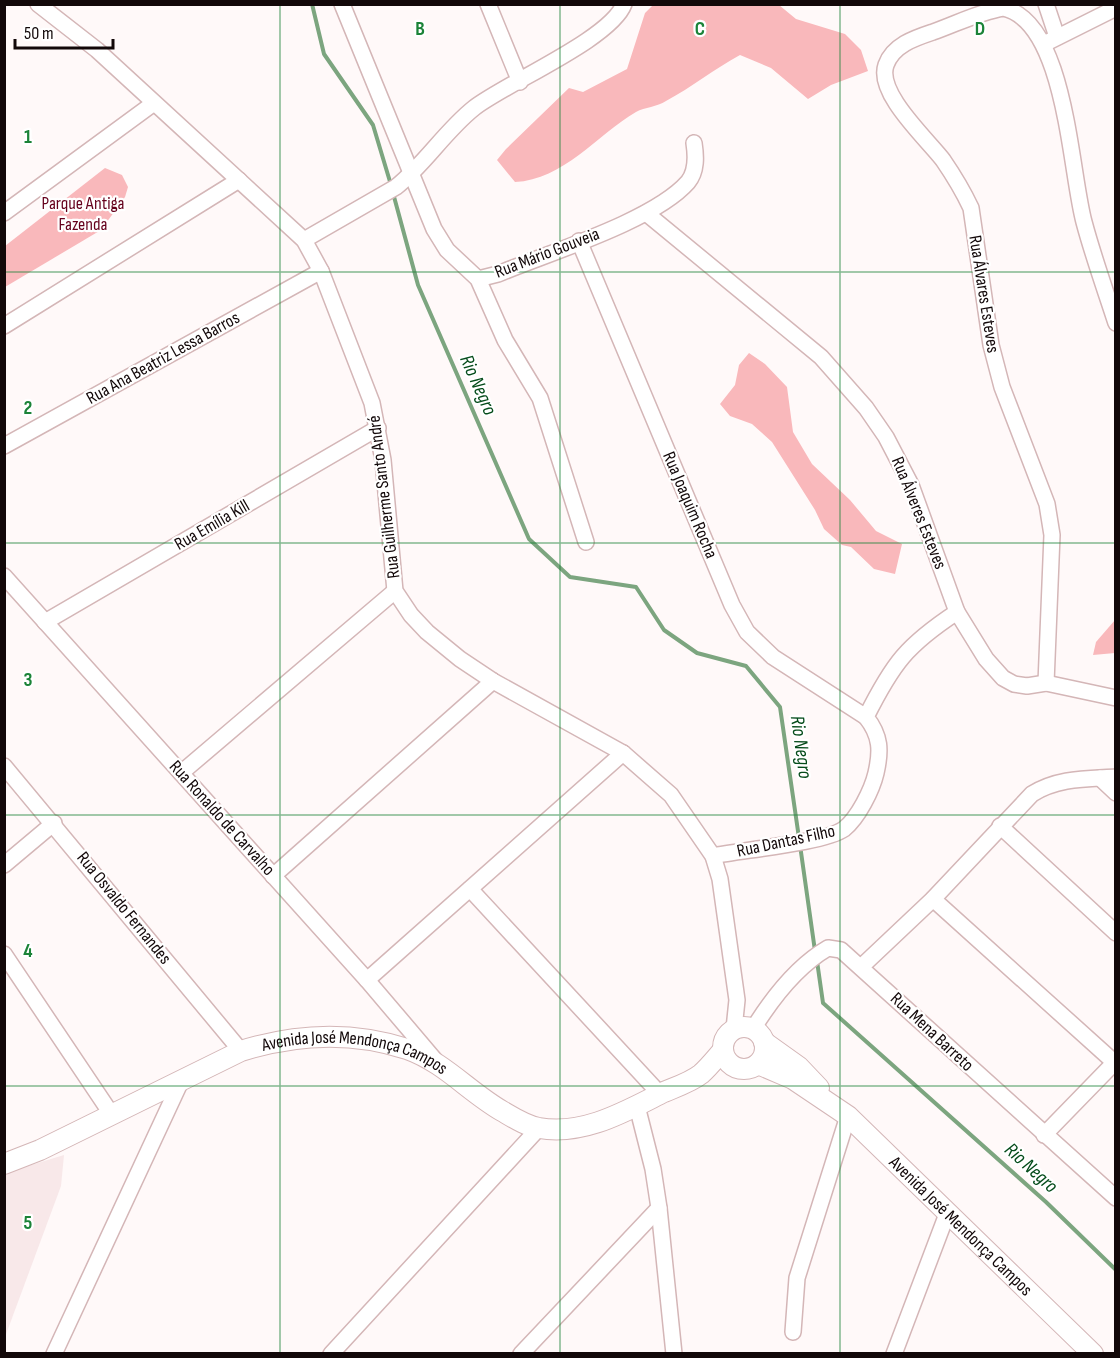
<svg xmlns="http://www.w3.org/2000/svg" width="1120" height="1358" viewBox="0 0 1120 1358" font-family="'Sofia Sans Condensed',sans-serif">
  <rect width="100%" height="100%" fill="#fff9f9"/>
  <!-- built -->
  <path fill="#f8e8e9" d="M64,1155L61,1186L5,1337V1173Z"/>
  <!-- green -->
  <g fill="#f9b8bb">
    <path d="M654,4L779,5L796,19L845,34L861,50L868,71L831,85L808,99L771,68L740,55C714,69 692,87 666,101C657,107 645,107 636,112C597,135 563,180 515,182L497,160L506,149L569,88L583,92L627,69L645,13Z"/>
    <path d="M105,168L122,175L128,187L125,197L101,230L5,287V246Z"/>
    <path d="M749,353L765,364L787,387L793,432L812,464L850,500L876,531L902,544L895,574L874,569L851,547L842,545L824,529L815,510L772,442L752,424L730,416L720,404L735,385L739,365Z"/>
    <path d="M1115,620V653L1093,655L1096,642Z"/>
  </g>
  <g fill="none" stroke-linecap="round" stroke-linejoin="round">
    <!-- stream -->
    <g stroke="#7ca57f" stroke-width="4">
      <path d="M312,4L324,54L373,125L391,185"/>
      <path d="M393,193L418,285L529,539L570,577L636,587L664,630L697,653L746,666L780,707L799,838"/>
      <path d="M800,845L815,951"/>
      <path d="M817,961L823,1003L1046,1202L1116,1270"/>
    </g>
    <defs>
      <g id="minor">
        <path d="M38,4L97,50L304,240L321,271L372,403L383,460L395,591L411,615L427,632L460,659L493,681L623,753L671,795L713,856L720,879L737,1000L734,1029"/>
        <path d="M342,4L434,229L447,250L478,279L505,340L540,398L586,542"/>
        <path d="M488,4L520,82"/>
        <path d="M1046,4L1057,37"/>
        <path d="M1044,44L1116,8"/>
        <path d="M4,213L154,103"/>
        <path d="M646,213L821,357L866,408L886,437L911,485L957,612L986,659L1003,678L1014,684L1027,686L1046,683L1116,698"/>
        <path d="M304,240L396,187C425,164 445,131 474,108C506,83 611,39 624,4"/>
        <path d="M579,241L732,605L747,632L773,657L866,717"/>
        <path d="M478,279L498,274C548,253 654,221 688,182C697,171 696,156 694,143"/>
        <path d="M4,326L239,180"/>
        <path d="M4,446L321,271"/>
        <path d="M4,576L367,980L435,1060"/>
        <path d="M45,622L378,428"/>
        <path d="M1046,683L1052,535L1047,504L1002,387L991,345L971,208C963,191 954,176 943,160C927,139 876,93 886,65C893,45 915,38 933,32C956,24 979,12 1003,8C1066,21 1070,171 1084,222C1093,256 1105,289 1116,323"/>
        <path d="M4,766L241,1051"/>
        <path d="M181,773L395,591"/>
        <path d="M1100,778L1116,793"/>
        <path d="M1000,826L1116,933"/>
        <path d="M713,856C741,850 824,843 844,829C858,818 872,790 876,773C881,751 881,736 866,717C893,663 907,645 957,612"/>
        <path d="M4,865L54,823"/>
        <path d="M273,876L493,681"/>
        <path d="M470,889L660,1094"/>
        <path d="M933,899L1114,1062"/>
        <path d="M4,954L112,1115"/>
        <path d="M861,967L933,899L1032,794C1058,778 1085,779 1116,777"/>
        <path d="M367,980L623,753"/>
        <path d="M753,1029C771,1000 797,966 828,948L841,950L1116,1198"/>
        <path d="M637,1106L653,1169L659,1208L674,1354"/>
        <path d="M1044,1135L1116,1061"/>
        <path d="M793,1332L797,1278L848,1116"/>
        <path d="M54,1354L181,1081"/>
        <path d="M331,1354L539,1128"/>
        <path d="M521,1354L659,1208"/>
        <path d="M894,1354L947,1214"/>
      </g>
      <g id="major">
        <circle cx="744" cy="1048" r="21"/>
        <path d="M764,1042L799,1067L819,1088"/>
        <path id="s1" d="M758,1064L793,1079L848,1116L1093,1354"/>
        <path id="s2" d="M4,1164L40,1150L241,1051C295,1034 352,1031 407,1049C444,1062 469,1092 502,1111C514,1118 526,1126 539,1128C584,1136 626,1111 664,1092C676,1087 691,1082 701,1074C709,1067 716,1058 723,1050"/>
      </g>
    </defs>
    <!-- minor casing -->
    <use href="#minor" stroke="#d4b6b7" stroke-width="18"/>
    <!-- major casing -->
    <use href="#major" stroke="#d4b6b7" stroke-width="22"/>
    <!-- minor -->
    <use href="#minor" stroke="#fff" stroke-width="15"/>
    <!-- major -->
    <use href="#major" stroke="#fff" stroke-width="20"/>
  </g>
  <!-- grid -->
  <path fill="none" stroke="#1b8338" stroke-width="1.5" stroke-opacity="0.55" d="M280,4V1354M560,4V1354M840,4V1354M4,272H1116M4,543H1116M4,815H1116M4,1086H1116"/>
  <g text-anchor="middle" dominant-baseline="central" stroke-width="4.5" stroke-linejoin="round" paint-order="stroke">
    <!-- park labels -->
    <g font-size="18" fill="#65011c" stroke="#fff">
      <text x="83" y="203">Parque Antiga<tspan x="83" dy="21">Fazenda</tspan></text>
    </g>
    <!-- street labels -->
    <g font-size="18" fill="#120809" stroke="#fff">
      <text transform="translate(547 253) rotate(-21)">Rua Mário Gouveia</text>
      <text transform="translate(984 294) rotate(81)">Rua Álvares Esteves</text>
      <text transform="translate(163 358) rotate(-29)">Rua Ana Beatriz Lessa Barros</text>
      <text transform="translate(384 497) rotate(-97)">Rua Guilherme Santo André</text>
      <text transform="translate(690 505) rotate(67)">Rua Joaquim Rocha</text>
      <text transform="translate(919 513) rotate(68)">Rua Álveres Esteves</text>
      <text transform="translate(212 525) rotate(-30)">Rua Emília Kill</text>
      <text transform="translate(222 818) rotate(48)">Rua Ronaldo de Carvalho</text>
      <text transform="translate(786 841) rotate(-12)">Rua Dantas Filho</text>
      <text transform="translate(124 908) rotate(51)">Rua Osvaldo Fernandes</text>
      <text transform="translate(932 1032) rotate(43)">Rua Mena Barreto</text>
      <text stroke="none"><textPath href="#s2" startOffset="380">Avenida José Mendonça Campos</textPath></text>
      <text stroke="none"><textPath href="#s1" startOffset="262">Avenida José Mendonça Campos</textPath></text>
    </g>
    <!-- water labels -->
    <g font-size="20" font-style="italic" fill="#054c1b" stroke="#fff">
      <text transform="translate(478 385) rotate(66)">Rio Negro</text>
      <text transform="translate(801 747) rotate(82)">Rio Negro</text>
      <text transform="translate(1031 1168) rotate(42)">Rio Negro</text>
    </g>
  </g>
  <g font-size="20" text-anchor="middle" font-weight="bold" fill="#1b8338" stroke="#fff" stroke-width="4.5" stroke-linejoin="round" paint-order="stroke">
    <text x="420" y="35">B</text>
    <text x="700" y="35">C</text>
    <text x="980" y="35">D</text>
    <text x="28" y="143">1</text>
    <text x="28" y="414">2</text>
    <text x="28" y="686">3</text>
    <text x="28" y="957">4</text>
    <text x="28" y="1229">5</text>
  </g>
  <!-- border -->
  <rect width="1120" height="1358" fill="none" stroke="#120809" stroke-width="12"/>
  <!-- scale -->
  <path d="M15 39v9h98v-9" fill="none" stroke="#120809" stroke-width="3"/>
  <text x="24" y="39" font-size="18" fill="#120809" stroke="#ffffff" stroke-width="4.5" paint-order="stroke">50 m</text>
</svg>
